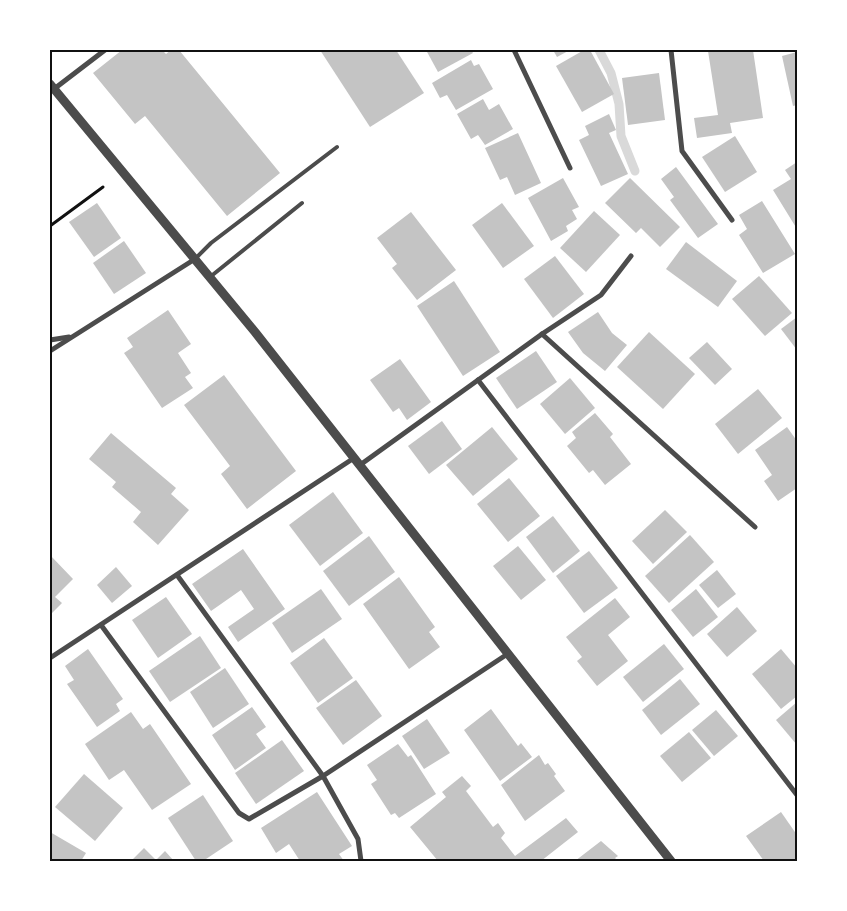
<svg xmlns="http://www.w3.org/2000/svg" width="847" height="911" viewBox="0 0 847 911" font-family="Figtree,sans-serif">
  <rect width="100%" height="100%" fill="#fff"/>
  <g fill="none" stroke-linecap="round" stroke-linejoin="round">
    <!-- stream -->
    <path stroke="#d9d9d9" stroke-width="9" d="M599,50L611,73L619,104L621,136L635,171"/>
  </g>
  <!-- building -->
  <g fill="#c4c4c4">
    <path d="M122,50H162L166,54L171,50H179L280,173L227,216L145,116L135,124L93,73Z"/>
    <path d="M320,50H396L424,93L370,127Z"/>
    <path d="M426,50H471L473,53L438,72Z"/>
    <path d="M553,50H570L557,57Z"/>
    <path d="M584,50H590L614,94L582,112L556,66Z"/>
    <path d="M753,50L763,118L730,123L732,133L697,138L694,118L718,115L708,51Z"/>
    <path d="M797,52V105L793,106L782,56Z"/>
    <path d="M471,60L474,66L479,64L493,89L456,110L447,95L440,98L432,83Z"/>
    <path d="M659,73L665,120L628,125L622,78Z"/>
    <path d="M483,99L489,110L499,104L513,129L485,145L478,135L471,139L457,114Z"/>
    <path d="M609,114L616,130L609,133L628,174L601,186L579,140L589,135L585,126Z"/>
    <path d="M518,133L541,183L515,195L507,177L500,180L485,148Z"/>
    <path d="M735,136L757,172L725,192L702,157Z"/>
    <path d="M797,162V229L773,190L791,179L785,170Z"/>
    <path d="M676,167L718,224L698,238L670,200L674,197L661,179Z"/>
    <path d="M563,178L579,207L572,210L577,219L566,226L568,231L551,241L528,198Z"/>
    <path d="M630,178L680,227L660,247L641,228L636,233L605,203Z"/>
    <path d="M762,201L795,254L763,273L739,235L747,229L739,215Z"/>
    <path d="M97,203L121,238L94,257L69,222Z"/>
    <path d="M502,203L534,246L503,268L472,225Z"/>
    <path d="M594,211L620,235L586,272L560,248Z"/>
    <path d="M411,212L456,270L417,300L392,268L397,264L377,238Z"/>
    <path d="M124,241L146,273L114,294L93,263Z"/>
    <path d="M686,242L737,281L718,307L666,269Z"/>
    <path d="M555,256L584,294L553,318L524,279Z"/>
    <path d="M759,276L792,313L765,336L732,299Z"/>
    <path d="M454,281L500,352L463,376L417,306Z"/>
    <path d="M168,310L191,344L178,353L191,373L185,377L193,388L162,408L124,353L133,347L127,338Z"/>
    <path d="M598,312L612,333L627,345L605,371L583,353L568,332Z"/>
    <path d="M797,317V350L781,329Z"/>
    <path d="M649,332L695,374L663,409L617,367Z"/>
    <path d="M707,342L732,369L715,385L689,358Z"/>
    <path d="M536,351L557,382L517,409L496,378Z"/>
    <path d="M400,359L431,402L407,420L399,408L393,412L370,380Z"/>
    <path d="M224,375L296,471L247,509L221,474L230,466L184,405Z"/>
    <path d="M570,378L595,408L565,434L540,404Z"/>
    <path d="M758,389L782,418L738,454L715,424Z"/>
    <path d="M595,413L613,434L610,437L631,464L605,485L593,470L589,473L567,446L576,438L572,432Z"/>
    <path d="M442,421L462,449L429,474L408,446Z"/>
    <path d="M492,427L518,459L473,496L446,465Z"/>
    <path d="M787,427L797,441V488L778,501L764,481L772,475L755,450Z"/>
    <path d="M111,433L176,488L171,494L189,510L158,545L133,522L141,512L112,487L116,482L89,459Z"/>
    <path d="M509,478L540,516L508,542L477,504Z"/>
    <path d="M333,492L363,533L320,566L289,525Z"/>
    <path d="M665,510L687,532L653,564L632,541Z"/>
    <path d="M553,516L580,551L553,573L526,537Z"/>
    <path d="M690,535L714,562L669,603L645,576Z"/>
    <path d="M369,536L395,572L349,606L323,571Z"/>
    <path d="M518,546L546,580L521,600L493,566Z"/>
    <path d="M243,549L285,609L238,642L228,627L254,609L241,590L211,611L192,584Z"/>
    <path d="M589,551L618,588L584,613L556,576Z"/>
    <path d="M50,555L73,579L55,597L62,603L50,615Z"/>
    <path d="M116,567L132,586L112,603L97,585Z"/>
    <path d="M717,570L736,594L718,608L699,585Z"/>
    <path d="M399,577L435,627L429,632L440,647L409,669L363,604Z"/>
    <path d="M321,589L342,619L292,653L272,623Z"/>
    <path d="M696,589L718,617L693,637L671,610Z"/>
    <path d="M166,597L192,634L158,658L132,620Z"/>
    <path d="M615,598L630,617L608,635L628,661L597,686L577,661L582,657L566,637Z"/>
    <path d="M737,607L757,631L727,657L707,634Z"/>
    <path d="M200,636L221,668L170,702L149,671Z"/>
    <path d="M324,638L353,678L318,703L290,663Z"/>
    <path d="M664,644L684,669L643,702L623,677Z"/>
    <path d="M88,649L123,699L116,704L120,711L97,727L67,684L74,680L65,666Z"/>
    <path d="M781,649L797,668V696L781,709L752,674Z"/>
    <path d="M225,668L249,704L213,728L190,692Z"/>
    <path d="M680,679L700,704L661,735L642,710Z"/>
    <path d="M356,680L382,716L343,745L316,708Z"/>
    <path d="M797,702V745L776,720Z"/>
    <path d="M252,707L266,727L256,734L266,748L235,770L212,735Z"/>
    <path d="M491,709L518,746L521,743L532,757L500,781L464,730Z"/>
    <path d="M716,710L738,736L714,756L692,730Z"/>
    <path d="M131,712L143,729L150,724L191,784L152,810L124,770L109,780L85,744Z"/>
    <path d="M427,719L450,753L424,769L402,736Z"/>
    <path d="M689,732L711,758L682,782L660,756Z"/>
    <path d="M282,740L304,771L256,804L235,773Z"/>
    <path d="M398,744L408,757L411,755L436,794L399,818L395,813L391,815L371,784L377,780L367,765Z"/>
    <path d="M539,755L545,765L548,763L556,774L554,776L565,791L525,821L501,785Z"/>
    <path d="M84,774L123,808L95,841L55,807Z"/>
    <path d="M462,776L471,786L466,791L493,827L498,823L505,833L501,838L515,856L566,818L578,832L541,861H438L410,827L446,797L442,792Z"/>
    <path d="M317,792L352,846L339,854L344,861H300L289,844L276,853L261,828Z"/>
    <path d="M203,795L233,841L203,861H196L168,818Z"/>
    <path d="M781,812L797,835V861H764L746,836Z"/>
    <path d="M50,832L86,853L81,861H50Z"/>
    <path d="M601,841L618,856L615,858L618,861H575Z"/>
    <path d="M144,848L156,860L165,851L174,861H131Z"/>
  </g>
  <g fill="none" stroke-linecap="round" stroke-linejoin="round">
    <!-- path -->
    <path stroke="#111" stroke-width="3" d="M50,226L103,187"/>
    <!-- service -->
    <g stroke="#4c4c4c" stroke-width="4">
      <path d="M195,259L211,243L337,147"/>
      <path d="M210,277L302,203"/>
    </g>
    <!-- minor -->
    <g stroke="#4c4c4c" stroke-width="5">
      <path d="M514,50L570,168"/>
      <path d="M671,50L682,151L732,220"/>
      <path d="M54,89L105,50"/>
      <path d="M542,334L755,527"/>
      <path d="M50,340L69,337"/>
      <path d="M50,351L195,259"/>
      <path d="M478,380L797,795"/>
      <path d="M360,465L542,334L601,295L631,256"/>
      <path d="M177,575L323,776L358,839L361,861"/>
      <path d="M101,625L239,813L249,819L323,776L509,653"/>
      <path d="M50,658L354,458"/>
    </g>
    <!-- tertiary -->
    <path stroke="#4c4c4c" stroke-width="9" d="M50,84L255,332L671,861"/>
  </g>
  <!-- border -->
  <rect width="847" height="911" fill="none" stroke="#ffffff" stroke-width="102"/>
  <rect x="51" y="51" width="745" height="809" fill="none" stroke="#111" stroke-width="2"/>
</svg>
